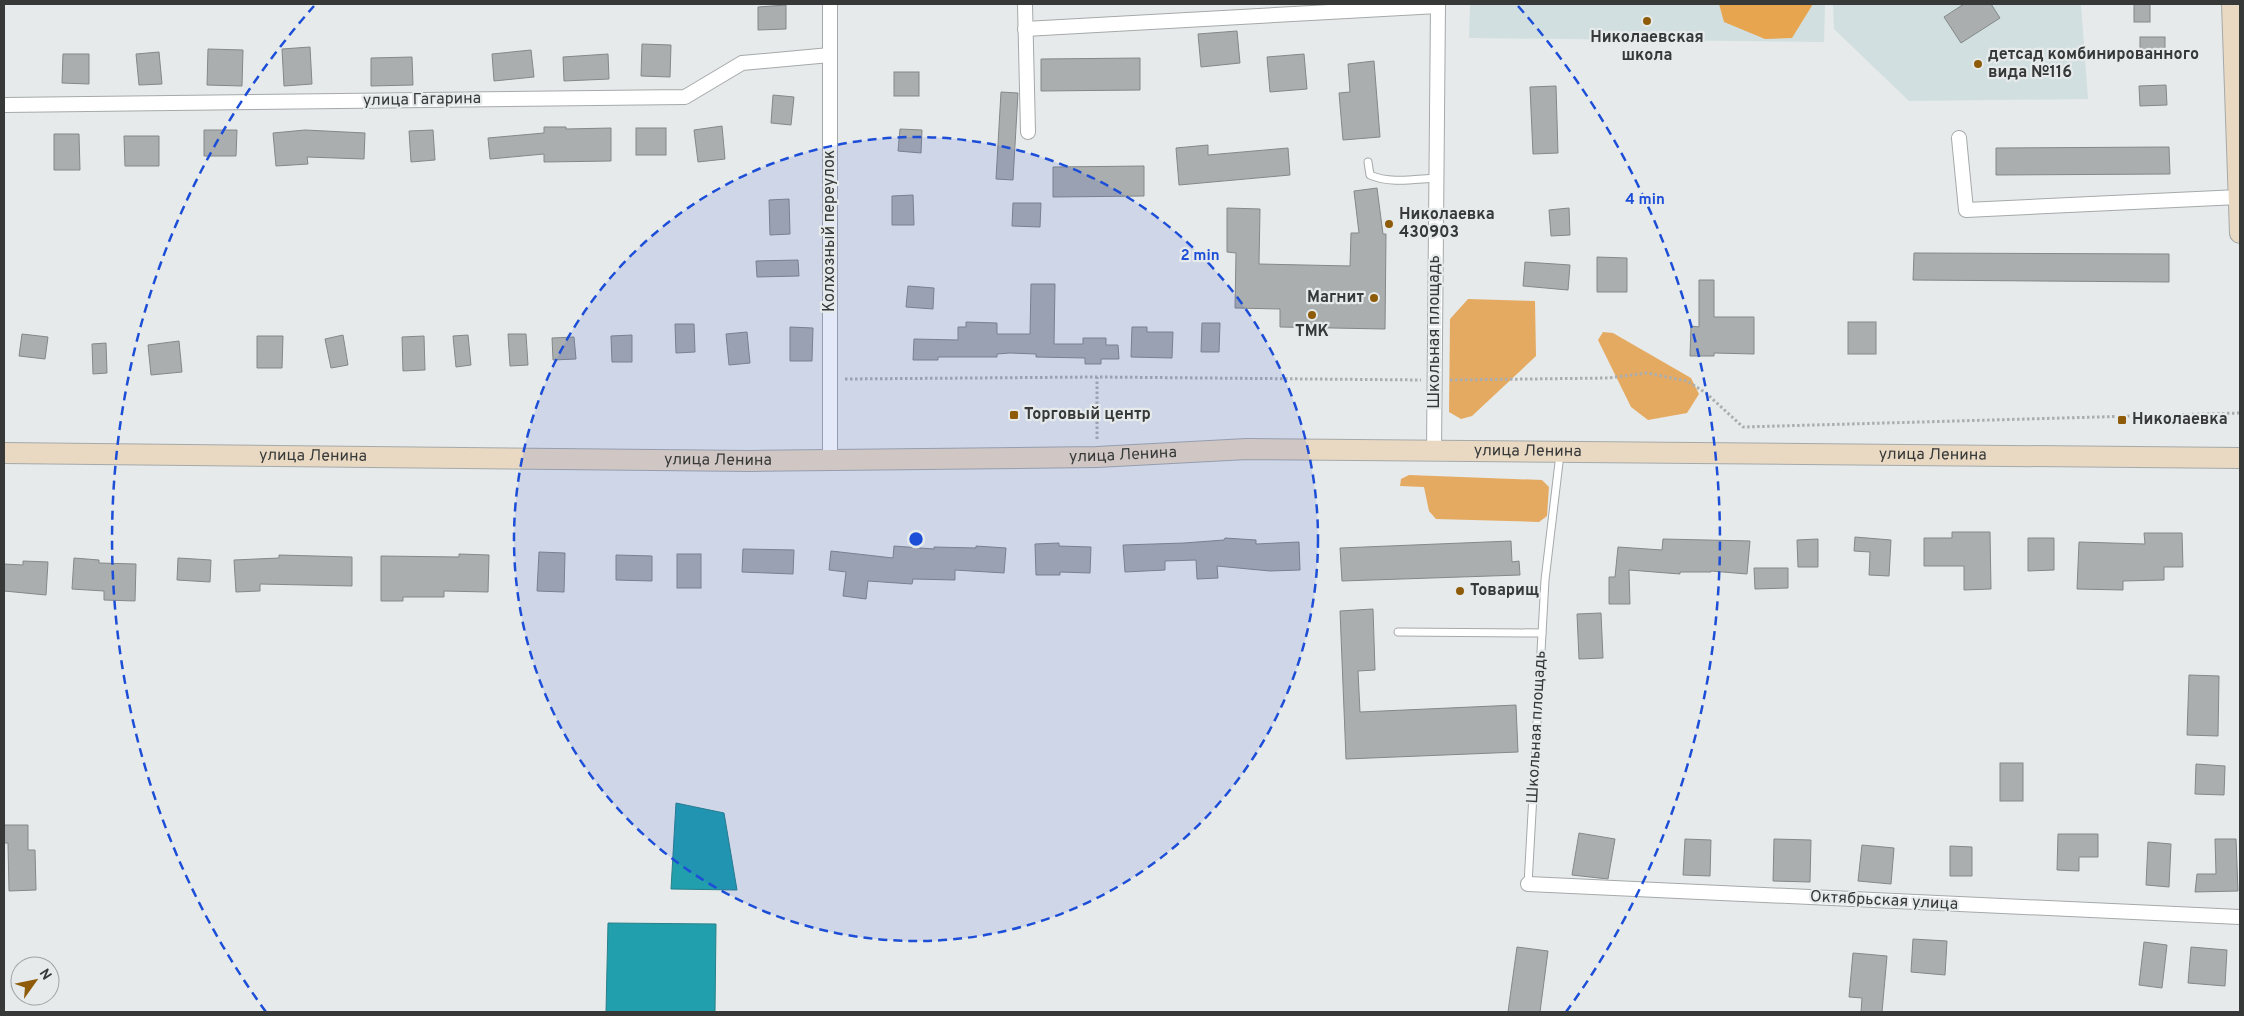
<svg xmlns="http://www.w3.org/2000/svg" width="2244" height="1016" viewBox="0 0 2244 1016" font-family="Overpass,sans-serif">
  <rect width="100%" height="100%" fill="#e6eaea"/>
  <!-- built -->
  <g fill="#d1dfe0">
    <path d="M1470,4H1825L1824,42L1469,38Z"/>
    <path d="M1833,4H2081L2088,99L1909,101L1834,29Z"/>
  </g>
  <!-- green -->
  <g fill="#e5aa62">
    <path d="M1468,299L1535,301L1536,356L1472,416L1461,419L1449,412L1450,319Z"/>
    <path d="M1603,332L1613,333L1691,378L1699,394L1687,413L1648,420L1631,407L1598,340Z"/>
    <path d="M1409,475L1542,480L1549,487L1547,516L1539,522L1436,519L1429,511L1424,487L1400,486L1401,479Z"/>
  </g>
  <!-- forest -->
  <path fill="#e8a54f" d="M1719,4H1813L1792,38L1765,39L1724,22Z"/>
  <!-- water -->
  <g fill="#229fac" stroke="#28808a">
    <path d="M676,803L724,813L737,890L671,889Z"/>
    <path d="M608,923L716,924L715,1012H606Z"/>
  </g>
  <!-- building -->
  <g fill="#aaaeae" stroke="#848888">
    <path d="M1964,4H1991L2000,18L1961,43L1944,17Z"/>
    <rect x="2134" y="4" width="16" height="18"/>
    <path d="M786,5V29L758,30V7Z"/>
    <path d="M1237,31L1240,63L1201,67L1198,34Z"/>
    <rect x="2140" y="37" width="25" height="21"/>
    <path d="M642,44L671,45L670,77L641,76Z"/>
    <path d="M310,47L312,84L284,86L282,49Z"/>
    <path d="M208,49L243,50L242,86L207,85Z"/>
    <path d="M531,50L534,77L494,81L492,54Z"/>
    <path d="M159,52L162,84L139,85L136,54Z"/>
    <path d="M63,54H89V84L62,83Z"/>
    <path d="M608,54L609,79L564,81L563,57Z"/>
    <path d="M1304,54L1307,89L1270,92L1267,57Z"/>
    <path d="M412,57L413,85L371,86V58Z"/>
    <path d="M1140,58V90L1041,91V59Z"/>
    <path d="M1374,61L1380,137L1343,140L1339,93L1350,92L1348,64Z"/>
    <rect x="894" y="72" width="25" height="24"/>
    <path d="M2166,85L2167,105L2140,106L2139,86Z"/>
    <path d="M1556,86L1558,153L1533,154L1530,87Z"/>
    <path d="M1001,92L1018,93L1013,180L996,179Z"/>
    <path d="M773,95L794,97L791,125L771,123Z"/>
    <path d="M722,126L725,159L698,162L694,130Z"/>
    <path d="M544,127H566V129L611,128V161L544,162V154L490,159L488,138L544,133Z"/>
    <rect x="636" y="128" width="30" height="27"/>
    <path d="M900,129L922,130L921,153L898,151Z"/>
    <path d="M204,130H237L236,156H204Z"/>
    <path d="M305,130L365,133L364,159L307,157L308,164L276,166L273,133Z"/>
    <path d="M433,130L435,160L411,162L409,131Z"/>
    <path d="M54,134H79L80,170H54Z"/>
    <path d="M124,136H159V166H125Z"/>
    <path d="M1208,145V155L1288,148L1290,175L1179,185L1176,148Z"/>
    <path d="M2169,147L2170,174L1996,175V148Z"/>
    <path d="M1144,166V196L1053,197V167Z"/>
    <path d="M1377,188L1383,234H1386L1385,329L1280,327V309L1235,308L1236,253L1227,252V208L1260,209L1259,264L1350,266L1351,233H1359L1354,191Z"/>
    <path d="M913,195L914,225H892V196Z"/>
    <path d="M789,199L790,234L770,235L769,200Z"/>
    <path d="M1013,203H1041L1040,227L1012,226Z"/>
    <path d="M1569,208L1570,235L1551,236L1549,210Z"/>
    <path d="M1914,253L2169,254V282L1913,280Z"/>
    <path d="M1597,257L1627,258V292H1597Z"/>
    <path d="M798,260L799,276L757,277L756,261Z"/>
    <path d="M1525,262L1570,265L1568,290L1523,286Z"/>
    <path d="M1699,280H1714V317H1754V354L1714,353V356H1690L1691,326L1699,327Z"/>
    <path d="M1031,284H1055L1054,344H1083V338H1106V345H1118L1119,359H1101V364H1085V358L1036,357V354L1010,353L997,354V357H938V360H913L914,339L958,340V327H966V322L997,323V334H1030Z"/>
    <path d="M908,286L934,288L933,309L906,307Z"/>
    <rect x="1848" y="322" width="28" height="32"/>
    <path d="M1202,323H1220L1219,352H1201Z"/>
    <path d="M675,324H694L695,352L676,353Z"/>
    <path d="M790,327L813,328L812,361H790Z"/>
    <path d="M1132,327H1147V332H1173L1172,358L1131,357Z"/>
    <path d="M747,332L750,363L729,365L726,334Z"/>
    <path d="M22,334L48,337L45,359L19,356Z"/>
    <path d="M508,334H526L528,365L510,366Z"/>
    <path d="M343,335L348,365L331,368L325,339Z"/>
    <path d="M468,335L471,365L456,367L453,336Z"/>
    <path d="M632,335V362H612L611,336Z"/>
    <path d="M257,336H283L282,368H257Z"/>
    <path d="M424,336L425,370L403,371L402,337Z"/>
    <path d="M574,337L576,359L553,360L552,338Z"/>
    <path d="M179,341L182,372L151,375L148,345Z"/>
    <path d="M106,343L107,373L93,374L92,344Z"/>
    <path d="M1952,532H1990L1991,589L1964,590V566H1924V538H1952Z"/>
    <path d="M2144,533H2182L2183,567H2164V580L2123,581V590L2077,589L2079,542L2145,544Z"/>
    <path d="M1855,537L1891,540L1889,576L1869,575L1870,552L1854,551Z"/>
    <path d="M1225,538L1256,540V544L1299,542L1300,570L1270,571L1217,566L1218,578L1197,579L1196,560L1165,561V570L1125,572L1123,545L1184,543L1224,540Z"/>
    <path d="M2028,538H2054V570L2028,571Z"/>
    <path d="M1663,539L1750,541L1747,574L1711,571V572H1680V574L1629,570L1630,604H1609V577H1615L1618,547L1662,550Z"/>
    <path d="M1818,539V567H1798L1797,540Z"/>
    <path d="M1511,541L1512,562L1519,561L1520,575L1342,581L1340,548Z"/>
    <path d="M1059,543V546L1091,547L1090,573L1060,572V575H1036L1035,544Z"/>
    <path d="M894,546L934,549V547L976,548V546L1006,548L1004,573L955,570V580L913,579L912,584L868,581L866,599L843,596L846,572L829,570L831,551L893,558Z"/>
    <path d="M743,549L794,550L793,574L742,572Z"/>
    <path d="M539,552L565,553L564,592L537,591Z"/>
    <path d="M459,554L489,555L488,592L444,591V597H403V601H381V556L459,557Z"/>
    <rect x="677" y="554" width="24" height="34"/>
    <path d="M279,555L352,557V586L260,584V591L236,592L234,560L279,558Z"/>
    <path d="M616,555L652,556V581L616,580Z"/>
    <path d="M74,558L99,560V563L136,564L135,601L104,600V591L72,589Z"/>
    <path d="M178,558L211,560L210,582L177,580Z"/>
    <path d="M23,561L48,562L46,595L4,591V564L23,565Z"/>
    <path d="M1754,568H1788V588L1755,589Z"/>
    <path d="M1373,609L1375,670L1358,671L1360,712L1516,705L1518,752L1346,759L1340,611Z"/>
    <path d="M1601,613L1603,658L1579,659L1577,614Z"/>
    <path d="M2189,675L2219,676L2218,736L2187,735Z"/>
    <rect x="2000" y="763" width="23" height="38"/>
    <path d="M2196,764L2225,766L2224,795L2195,794Z"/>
    <path d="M4,825H28V850H35L36,890L9,891L8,843H4Z"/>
    <path d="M1579,833L1615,839L1608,879L1572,875Z"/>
    <path d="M2058,834H2098V857H2079V871L2057,870Z"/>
    <path d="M1685,839L1711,840L1710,876L1683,875Z"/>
    <path d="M1774,839L1811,840L1810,882L1773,881Z"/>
    <path d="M2215,839H2236L2238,891L2195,892L2197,874H2216Z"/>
    <path d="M2148,842L2171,844L2169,887L2146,885Z"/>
    <path d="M1862,845L1894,848L1891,884L1858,881Z"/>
    <path d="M1950,846L1972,847V876H1950Z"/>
    <path d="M1913,939L1947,941L1945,975L1911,972Z"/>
    <path d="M2144,942L2167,945L2162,988L2139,985Z"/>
    <path d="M1517,947L1548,951L1540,1012H1508Z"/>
    <path d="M2191,947L2227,950L2225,986L2188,983Z"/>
    <path d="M1853,953L1887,956L1882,1012H1861L1862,998L1849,997Z"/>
  </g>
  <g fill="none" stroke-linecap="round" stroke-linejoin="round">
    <defs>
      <g id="lane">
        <path d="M1368,162L1370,175C1390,184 1415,179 1436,178"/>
        <path d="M1398,632L1542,633"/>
        <path d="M1528,884L1545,580L1560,454"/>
      </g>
      <g id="street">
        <path d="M830,4V459"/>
        <path d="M1025,4L1028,132"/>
        <path d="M1025,29L1438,6"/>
        <path d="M4,105L685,97L742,63L830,55"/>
        <path d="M1959,138L1966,210L2239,197"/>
        <path d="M1434,451L1438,4"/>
        <path d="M1528,884L2240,917"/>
      </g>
      <g id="secondary">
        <path d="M2232,4L2240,233"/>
        <path id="s1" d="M4,453L751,461L1097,457L1247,449L2240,458"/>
      </g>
    </defs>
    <!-- lane casing -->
    <use href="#lane" stroke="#a5a9a9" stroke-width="9"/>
    <!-- street casing -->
    <use href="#street" stroke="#a5a9a9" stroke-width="16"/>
    <!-- secondary casing -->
    <use href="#secondary" stroke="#a5a9a9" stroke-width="22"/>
    <!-- path -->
    <g stroke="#abaeae" stroke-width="3" stroke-dasharray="2.5 2.5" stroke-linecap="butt">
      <path d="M845,379L1097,377L1421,380"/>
      <path d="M1450,380L1608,378L1647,373L1687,381L1706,393L1743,427L2240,413"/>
      <path d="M1097,439V377"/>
    </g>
    <!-- lane -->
    <use href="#lane" stroke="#fff" stroke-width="7"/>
    <!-- street -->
    <use href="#street" stroke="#fff" stroke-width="14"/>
    <!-- secondary -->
    <use href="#secondary" stroke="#e9d9c3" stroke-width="20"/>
  </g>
  <!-- distance rings -->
  <circle cx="916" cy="539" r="402" fill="#1d4ed8" fill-opacity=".12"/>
  <g fill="none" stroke="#1d4ed8" stroke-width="2.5" stroke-dasharray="9 6">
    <circle cx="916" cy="539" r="402"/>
    <path d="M266 1012A804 804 0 0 1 314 6M1518 6A804 804 0 0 1 1566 1012"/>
  </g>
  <!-- markers -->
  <g fill="#8e5b09" stroke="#e6eaea" stroke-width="2">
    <circle cx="1647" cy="21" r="5"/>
    <circle cx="1978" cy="64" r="5"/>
    <circle cx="1389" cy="224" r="5"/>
    <circle cx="1374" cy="298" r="5"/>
    <circle cx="1312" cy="315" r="5"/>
    <rect x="1009" y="410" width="10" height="10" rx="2.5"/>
    <rect x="2117" y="415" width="10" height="10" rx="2.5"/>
    <circle cx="1460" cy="591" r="5"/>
  </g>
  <g text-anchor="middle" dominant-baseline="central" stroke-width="4.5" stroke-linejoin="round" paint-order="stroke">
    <!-- poi labels -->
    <g font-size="16" font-weight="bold" fill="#373939" stroke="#e6eaea" text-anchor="start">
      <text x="1647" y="38" text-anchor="middle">Николаевская<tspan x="1647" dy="18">школа</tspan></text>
      <text x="1988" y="55">детсад комбинированного<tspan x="1988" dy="18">вида №116</tspan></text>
      <text x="1399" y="215">Николаевка<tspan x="1399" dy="18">430903</tspan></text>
      <text x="1364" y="298" text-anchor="end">Магнит</text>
      <text x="1312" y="332" text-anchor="middle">ТМК</text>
      <text x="1024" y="415">Торговый центр</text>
      <text x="2132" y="420">Николаевка</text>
      <text x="1470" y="591">Товарищ</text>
    </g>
    <!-- street labels -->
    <g font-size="16" fill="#373939" stroke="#e6eaea">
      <text transform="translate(422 100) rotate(-1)">улица Гагарина</text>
      <text transform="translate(830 231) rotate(-90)">Колхозный переулок</text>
      <text transform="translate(1435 332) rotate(-90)">Школьная площадь</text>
      <text stroke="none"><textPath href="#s1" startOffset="1524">улица Ленина</textPath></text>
      <text stroke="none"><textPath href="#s1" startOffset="1119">улица Ленина</textPath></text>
      <text stroke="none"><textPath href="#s1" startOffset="309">улица Ленина</textPath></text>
      <text stroke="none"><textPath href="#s1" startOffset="1929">улица Ленина</textPath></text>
      <text stroke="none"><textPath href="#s1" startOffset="714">улица Ленина</textPath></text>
      <text transform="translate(1537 727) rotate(-87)">Школьная площадь</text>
      <text transform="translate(1884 901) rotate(3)">Октябрьская улица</text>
    </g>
  </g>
  <circle cx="916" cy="539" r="8" fill="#1d4ed8" stroke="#e6eaea" stroke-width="2.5"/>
  <g font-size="15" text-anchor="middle" font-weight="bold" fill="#1d4ed8" stroke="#e6eaea" stroke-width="4.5" stroke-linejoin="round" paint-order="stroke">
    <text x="1645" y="204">4 min</text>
    <text x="1200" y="260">2 min</text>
  </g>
  <!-- border -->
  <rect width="2244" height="1016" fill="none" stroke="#373939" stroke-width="10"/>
  <!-- north arrow -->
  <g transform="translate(35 981) rotate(57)"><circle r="24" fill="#e6eaea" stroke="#a0a3a3"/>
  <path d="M0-4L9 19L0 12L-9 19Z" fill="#8e5b09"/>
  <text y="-8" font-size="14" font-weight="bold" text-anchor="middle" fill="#373939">N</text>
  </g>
</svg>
